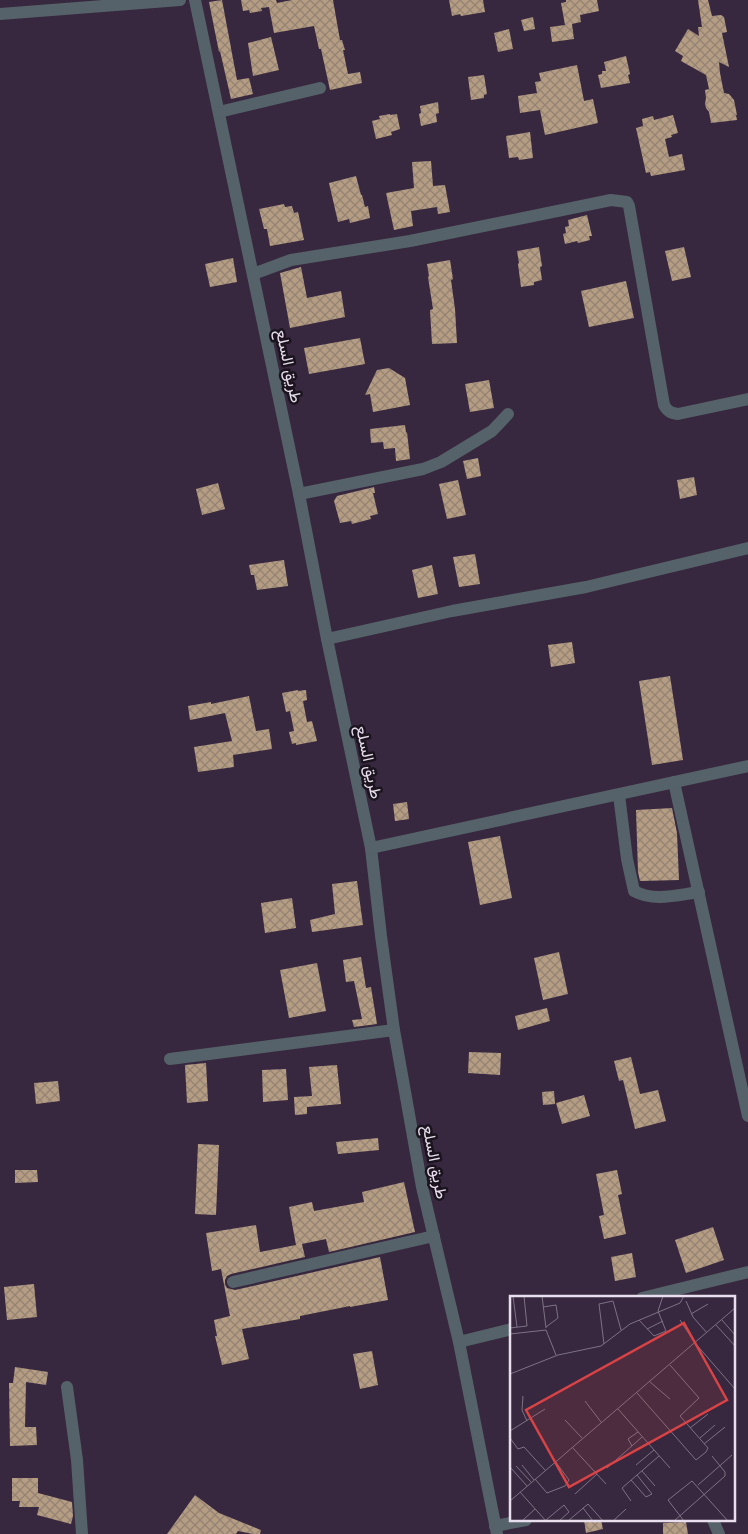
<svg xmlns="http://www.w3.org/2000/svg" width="748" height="1534" viewBox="0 0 748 1534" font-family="Helvetica,Vazirmatn,sans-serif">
  <defs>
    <pattern id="building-cross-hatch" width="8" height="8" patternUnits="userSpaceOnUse" patternTransform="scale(1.25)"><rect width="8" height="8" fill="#b59d84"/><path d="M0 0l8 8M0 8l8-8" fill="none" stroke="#948272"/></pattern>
  </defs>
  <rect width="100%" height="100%" fill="#37283f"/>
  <!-- building -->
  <g fill="url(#building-cross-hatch)">
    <path d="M222,0L237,80L249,78L253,94L231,99L220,51L219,52L209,2Z"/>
    <path d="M241,0H276L277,3L292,0H333L340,40H342L345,50H343L348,74L360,72L362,83L330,90L321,49H319L314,26L274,33L269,7L261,8L262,11L250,13L249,10L243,11Z"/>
    <path d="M449,0H483L485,12L461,16L460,14L452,16Z"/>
    <path d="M566,0H597L599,11L580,15L581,22L572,24L574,39L552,42L550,27L565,25L561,3L566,2Z"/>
    <path d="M698,0H708L712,16L721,15L724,17L727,32L722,33L729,67L719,62L720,73L724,93L729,94L734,100L737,115H736L737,120L711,123L709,112L706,108L705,104L706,98L705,90L709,89L706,75L681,61L683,56L675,51L688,29L699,36L698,27H702Z"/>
    <path d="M533,17L535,29L524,31L521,20Z"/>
    <path d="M509,29L513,49L498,52L494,33Z"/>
    <path d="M271,37L279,70L253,76L248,43Z"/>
    <path d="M626,56L630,74L628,75L630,83L601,88L598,75L602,74V71H606L604,62Z"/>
    <path d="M577,65L584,101L593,99L598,123L545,135L540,110L520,113L518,96L537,93L535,82L541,81L539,73Z"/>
    <path d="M484,75L487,94L484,95V98L471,100L468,77Z"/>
    <path d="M438,102L439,113L436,114L437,122L421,126L419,114L421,113L420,106Z"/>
    <path d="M390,114V115L397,114L400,129L391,132L392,135L376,139L372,121L380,119L379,116Z"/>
    <path d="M673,115L678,133L671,135L672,137L665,139L669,157L682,154L685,170L651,176L650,172L646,173L636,128L643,126L642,119L653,116L654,120Z"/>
    <path d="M530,132L533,158L519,160L518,157L509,158L506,136Z"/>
    <path d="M431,161L433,186L445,185L450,212L438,214L437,207L411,211L413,226L394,230L386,193L414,188L412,162Z"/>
    <path d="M356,176L361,195H362L365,207L368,206L370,218L350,223L349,219L338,222L329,183Z"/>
    <path d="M284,204L285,207L292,206L294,213L298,212L304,240L270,246L267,229H264L259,209Z"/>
    <path d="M587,215L592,236H589L590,240L578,243L577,241L565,244L563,234L566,233L565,227L569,226L568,220Z"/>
    <path d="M539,247L542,266L540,267L542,280L534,282V285L521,287L518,264L519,263L517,251Z"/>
    <path d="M684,247L691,277L672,281L665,251Z"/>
    <path d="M233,258L237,282L210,287L205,264Z"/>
    <path d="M450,260L453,279L451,280L455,309L457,343L432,344L430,310L433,309L428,277L429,276L427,264Z"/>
    <path d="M301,267L307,298L341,291L345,317L290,328L280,273Z"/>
    <path d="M626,281L634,318L589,327L581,291Z"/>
    <path d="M360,338L365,364L309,374L304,348Z"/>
    <path d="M389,368L405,378L410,405L373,412L370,394L365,395L377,370Z"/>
    <path d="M489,380L494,408L470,412L465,384Z"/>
    <path d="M405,425L406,433L407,432L410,459L396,461L395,448L384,449L383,442L371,443L370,429Z"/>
    <path d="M478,458L481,476L467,479L463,461Z"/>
    <path d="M694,477L697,495L680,499L677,480Z"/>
    <path d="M458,480L466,515L447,519L439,484Z"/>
    <path d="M218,483L225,509L202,515L196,489Z"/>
    <path d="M374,487L375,493H373L378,514L370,516L371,519L352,524L351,521L340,523L334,501L337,496Z"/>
    <path d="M475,554L480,584L459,587L453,557Z"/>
    <path d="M284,560L288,586L257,590L254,575H251L249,565Z"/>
    <path d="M432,565L438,594L418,598L412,570Z"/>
    <path d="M572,642L575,663L551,667L548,645Z"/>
    <path d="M670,676L683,760L652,765L639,681Z"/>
    <path d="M298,690V691L306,690L307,700L303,701L307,722L312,721L317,741L296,745V743L292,744L289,732L294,731L290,711L286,712L282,693Z"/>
    <path d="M249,696L256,731L269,729L272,749L233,755L234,767L198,772L194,747L232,741L225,713L190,720L188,706L211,702V704Z"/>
    <path d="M407,802L409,819L395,821L393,804Z"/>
    <path d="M672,808L677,833L679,880L640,881L638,872L636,810Z"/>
    <path d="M500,836L512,898L480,905L468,842Z"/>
    <path d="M357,881L363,925L312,932L310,920L335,914L332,884Z"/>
    <path d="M292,898L296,928L265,933L261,903Z"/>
    <path d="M559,952L568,994L543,1000L534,958Z"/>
    <path d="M361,957L366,988L371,987L377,1024L354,1027L352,1020L362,1019L354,981L346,982L343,960Z"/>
    <path d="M317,963L326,1011L289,1018L280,970Z"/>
    <path d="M547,1008L550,1021L518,1030L515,1016Z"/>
    <path d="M469,1052L501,1053L500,1075L468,1073Z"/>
    <path d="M631,1057L640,1094L658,1090L666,1121L635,1129L623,1080L619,1081L614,1061Z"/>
    <path d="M206,1063L208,1101L187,1103L185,1065Z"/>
    <path d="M337,1065L341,1104L307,1107V1114L295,1115L294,1097L312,1096L309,1067Z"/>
    <path d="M286,1069L288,1100L263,1102L262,1070Z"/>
    <path d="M58,1081L60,1101L36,1104L34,1083Z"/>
    <path d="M554,1091L555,1104L543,1105L542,1092Z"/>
    <path d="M584,1095L590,1116L562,1124L556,1103Z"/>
    <path d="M378,1138L379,1150L338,1154L336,1142Z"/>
    <path d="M198,1144L219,1145L216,1215L195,1214Z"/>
    <path d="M15,1170H37L38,1182L15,1183Z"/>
    <path d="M617,1170L622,1194L618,1195L626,1234L604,1239L599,1216L604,1215L596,1174Z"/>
    <path d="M404,1182L415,1232L329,1252L326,1239L302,1244L305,1257L231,1274L227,1276L225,1280V1284L227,1288L235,1290L380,1257L388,1300L350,1307V1306L300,1316V1319L242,1329L249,1359L222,1365L215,1336H217L214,1320L230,1316L221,1269L212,1271L206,1233L256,1225L260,1252L301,1244L296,1245L289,1207L312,1202L314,1211L364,1202L362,1192Z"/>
    <path d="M713,1227L724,1260L686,1273L675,1240Z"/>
    <path d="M632,1253L636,1277L615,1281L611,1257Z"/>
    <path d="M34,1284L37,1317L7,1320L4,1287Z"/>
    <path d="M372,1351L378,1385L360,1389L353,1354Z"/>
    <path d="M15,1367L48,1372L46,1385L26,1382L25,1427H36L37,1445L10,1446L9,1383H13Z"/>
    <path d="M12,1478H38V1493L72,1502L73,1516L71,1524L37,1515L39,1507H19L20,1501H12Z"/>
    <path d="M195,1495L219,1513L261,1530L260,1534H253L238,1531L236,1534H167Z"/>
    <path d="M584,1520H601L603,1529L586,1533Z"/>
    <path d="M686,1522L688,1534H663V1523Z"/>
  </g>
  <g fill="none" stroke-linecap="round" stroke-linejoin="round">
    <!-- minor -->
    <g stroke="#556269" stroke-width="12">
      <path d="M195,0L299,494L327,639L371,848L381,936L394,1030L422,1187L459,1342L497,1534"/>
      <path d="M0,14L180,0"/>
      <path d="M219,112L320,88"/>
      <path d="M253,274L291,260L410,241L611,200L627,202L629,206L664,405C668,412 671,413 678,414L748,399"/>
      <path d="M299,494L423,469L441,462L492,431L508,414"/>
      <path d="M327,639L452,611L586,587L748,548"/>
      <path d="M674,782L748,1116"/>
      <path d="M619,795L627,859L634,891C654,902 677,895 699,892"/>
      <path d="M371,848L748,766"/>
      <path d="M170,1059L394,1030"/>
      <path d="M233,1282L434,1236"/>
      <path d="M642,1298L748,1272"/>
      <path d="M459,1342L512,1329"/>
      <path d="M67,1387L77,1460L82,1534"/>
      <path d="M713,1520L719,1534"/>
      <path d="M495,1526L526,1520"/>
    </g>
  </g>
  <g text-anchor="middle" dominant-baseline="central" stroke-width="5" stroke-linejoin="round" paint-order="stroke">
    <!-- street labels -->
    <g font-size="16" fill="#e8deed" stroke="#1b141e">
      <text transform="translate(289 366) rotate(78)">طريق السلع</text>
      <text transform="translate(369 762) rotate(78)">طريق السلع</text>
      <text transform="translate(435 1162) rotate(79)">طريق السلع</text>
    </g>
  </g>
  <!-- overview -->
  <g transform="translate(510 1296)">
    <rect width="225" height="225" fill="#37283f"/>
    <path fill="none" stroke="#7e7185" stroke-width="1" d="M3,0L7,31M32,0L36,32M176,5L183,21L197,37M33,11L46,9L48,22L36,31M181,18L198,8M129,24L144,40L156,35L148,15L153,0M170,24L185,47L225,93M212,24L225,39M206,29L225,50M0,32L17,30L14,0M137,33L153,25M0,38L36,34L46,59M94,48L89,8L103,5L111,34M0,78L48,59L91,50L120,28L170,7L174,0M140,86L160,103M127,97L186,164L196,156L198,152L170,120L189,102L160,69M13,100L12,114L17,125M75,105L91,126M108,113L160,172M55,124L72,142M180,132L198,118M0,135L35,113M0,142L8,153L14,151L35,174M190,142L205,129M194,148L215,131M122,150L118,143L128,136M62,151L96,188M12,169L24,184M126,169L144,154M6,170L21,186M0,171L17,190M97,172L132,141M132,175L145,190M25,183L37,197L55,190L59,184L45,165M121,184L136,201L142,198L127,179M188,189L222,159M10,196L36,225M65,198L87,178M0,205L225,12M121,205L112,192L149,160M73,212L83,225M36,224L54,209L59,216L49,225M12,225L25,213M58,225L78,208L93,225M103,225L116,213M164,225L215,180V176L202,160M174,225L158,204L182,185L218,225"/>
    <path fill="#d94346" fill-opacity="0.15" stroke="#d94346" stroke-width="2.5" d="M174,27L217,104L59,191L16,114Z"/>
    <rect width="225" height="225" fill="none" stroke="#e8deed" stroke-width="2.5"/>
  </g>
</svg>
